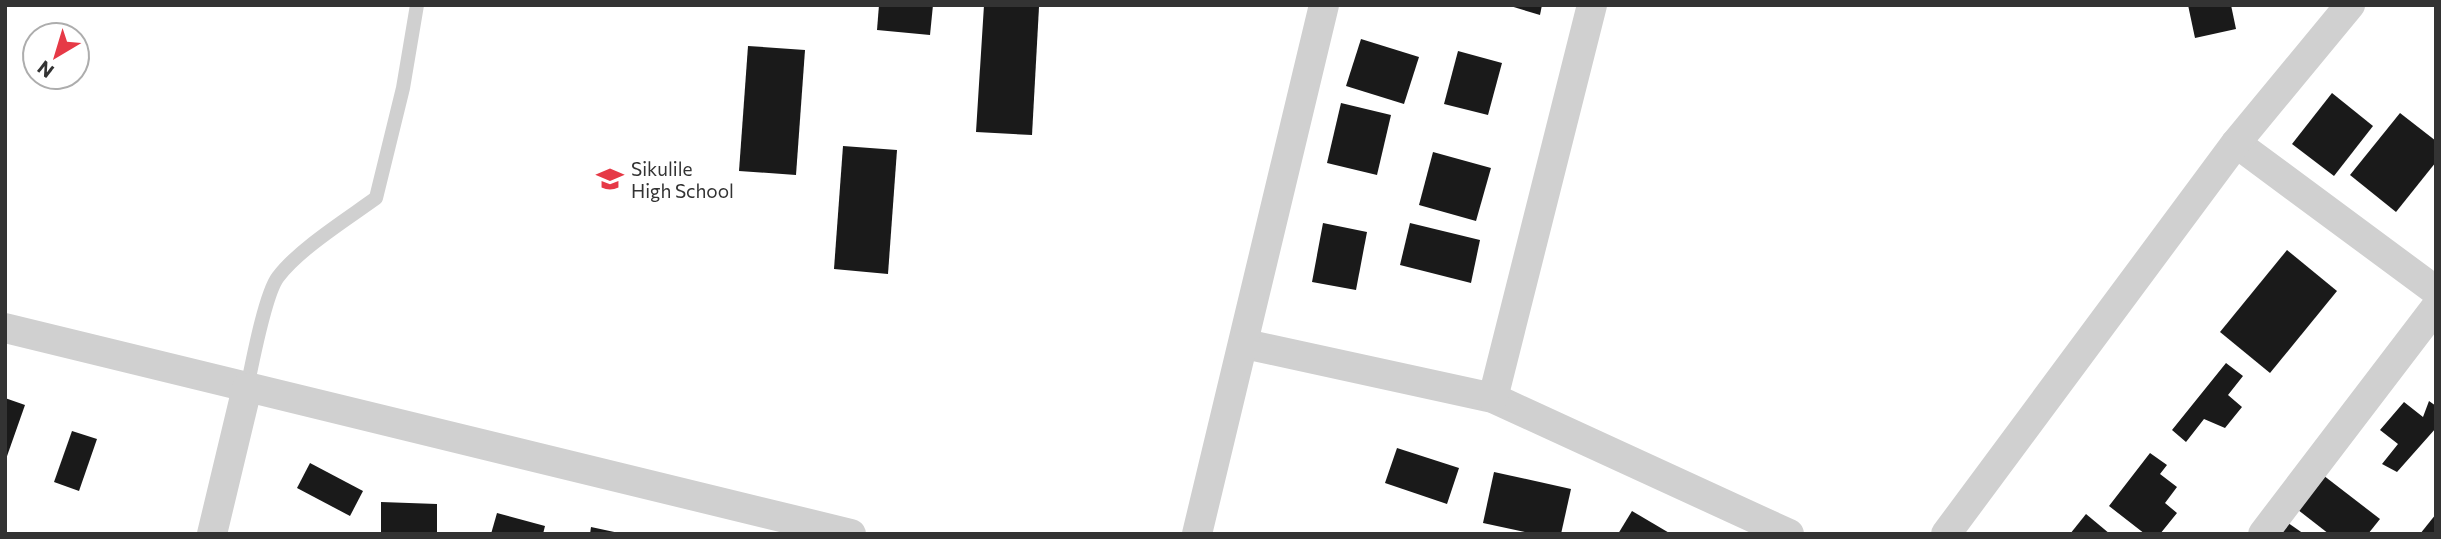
<svg xmlns="http://www.w3.org/2000/svg" width="2441" height="539" viewBox="0 0 2441 539" font-family="Commissioner,sans-serif">
  <rect width="100%" height="100%" fill="#fff"/>
  <!-- building -->
  <g fill="#1a1a1a">
    <path d="M879,5H933L930,35L877,30Z"/>
    <path d="M984,5L1039,7L1032,135L976,132Z"/>
    <path d="M1507,5H1542L1540,15Z"/>
    <path d="M2188,5H2231L2236,29L2195,38Z"/>
    <path d="M1361,39L1419,57L1404,104L1346,86Z"/>
    <path d="M748,46L805,50L796,175L739,171Z"/>
    <path d="M1458,51L1502,63L1488,115L1444,104Z"/>
    <path d="M2332,93L2373,126L2334,176L2292,144Z"/>
    <path d="M1341,103L1391,115L1377,175L1327,163Z"/>
    <path d="M2400,113L2436,141V162L2396,212L2350,175Z"/>
    <path d="M843,146L897,150L888,274L834,269Z"/>
    <path d="M1433,152L1491,168L1476,221L1419,205Z"/>
    <path d="M1323,223L1367,232L1356,290L1312,282Z"/>
    <path d="M1410,223L1480,240L1471,283L1400,265Z"/>
    <path d="M2287,250L2337,291L2270,373L2220,332Z"/>
    <path d="M2226,363L2243,376L2228,395L2242,407L2225,428L2204,419L2186,442L2172,430Z"/>
    <path d="M5,398L25,405L6,459H5Z"/>
    <path d="M2429,401L2436,406V428L2397,472L2382,464L2398,444L2380,430L2404,402L2423,417Z"/>
    <path d="M72,431L97,439L79,491L54,482Z"/>
    <path d="M1397,448L1459,468L1447,504L1385,483Z"/>
    <path d="M2150,453L2167,465L2160,474L2177,487L2165,503L2177,513L2160,534H2145L2109,506Z"/>
    <path d="M310,463L363,491L350,516L297,488Z"/>
    <path d="M1494,472L1571,489L1561,534H1534L1483,523Z"/>
    <path d="M2319,472L2380,519L2368,534H2329L2293,506Z"/>
    <path d="M381,502L437,504V534H381Z"/>
    <path d="M1632,511L1671,534H1618Z"/>
    <path d="M497,513L545,526L543,534H491Z"/>
    <path d="M2086,514L2110,534H2070Z"/>
    <path d="M2436,514V534H2420Z"/>
    <path d="M2281,518L2304,534H2270Z"/>
    <path d="M591,527L619,533V534H590Z"/>
  </g>
  <g fill="none" stroke-linecap="round" stroke-linejoin="round">
    <!-- service -->
    <path stroke="#d0d0d0" stroke-width="14" d="M247,388C252,364 265,294 278,277C299,249 347,219 376,198L403,88L417,5"/>
    <!-- minor -->
    <g stroke="#d0d0d0" stroke-width="30">
      <path d="M2236,143L2436,291"/>
      <path d="M5,328L851,534"/>
      <path d="M1245,344L1493,398L1789,534"/>
      <path d="M1493,398L1592,5"/>
      <path d="M212,534L247,388"/>
      <path d="M1197,534L1324,5"/>
      <path d="M1946,534L2236,143L2350,5"/>
      <path d="M2263,534L2436,307"/>
    </g>
  </g>
  <!-- icons -->
  <defs>
    <symbol id="school-bare" viewBox="-9 -9 18 18"><path d="M0-5L7-2L0 1L-7-2ZM-4 1L0 2.5L4 1V4Q0 6-4 4Z" fill="#e63946" stroke="#fff" stroke-width="2.5" paint-order="stroke"/></symbol>
  </defs>
  <g fill-rule="evenodd">
    <use href="#school-bare" x="591" y="160" width="38" height="38"/>
  </g>
  <g text-anchor="middle" dominant-baseline="central" stroke-width="7" stroke-linejoin="round" paint-order="stroke">
    <!-- poi labels -->
    <g font-size="19" fill="#333" stroke="#fff" text-anchor="start">
      <text x="631" y="168">Sikulile<tspan x="631" dy="22">High School</tspan></text>
    </g>
  </g>
  <!-- border -->
  <rect width="2441" height="539" fill="none" stroke="#333333" stroke-width="14"/>
  <!-- north arrow -->
  <g transform="translate(56 56) rotate(218)"><circle r="33" fill="#ffffff" stroke="#adadad" stroke-width="2"/>
  <path d="M0-5L12 26L0 18L-12 26Z" fill="#e63946"/>
  <text y="-10" font-size="19" font-weight="bold" text-anchor="middle" fill="#333333">N</text>
  </g>
</svg>
